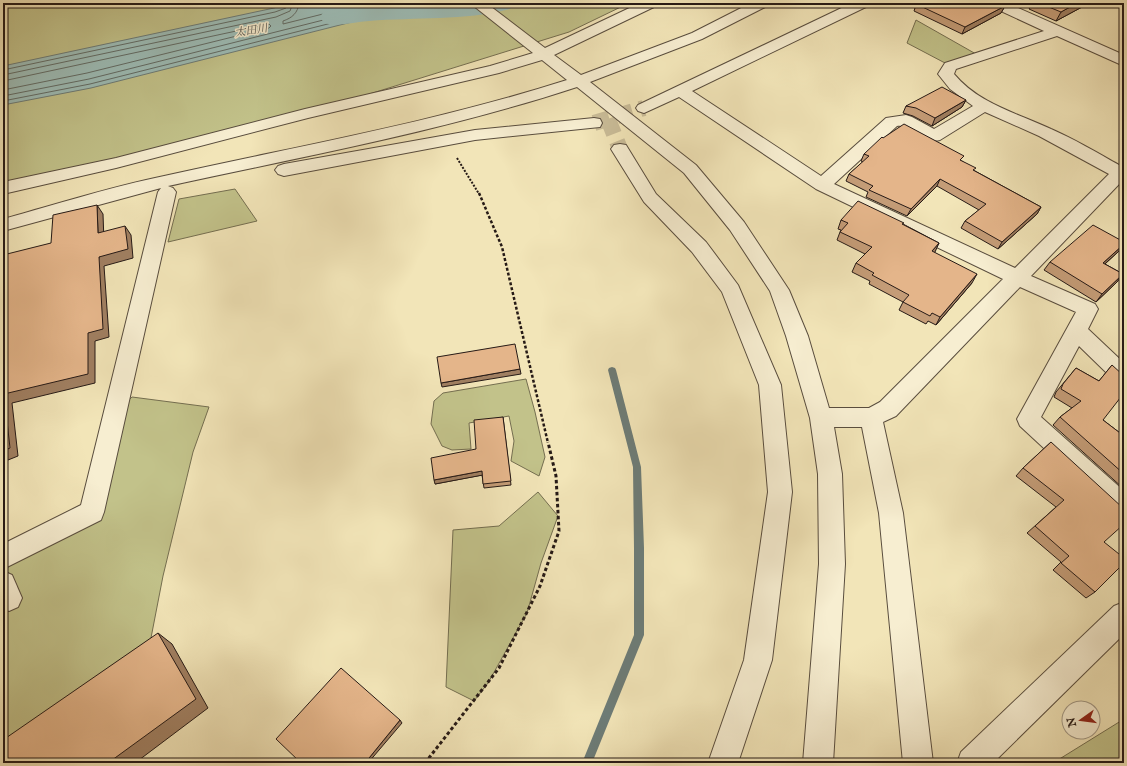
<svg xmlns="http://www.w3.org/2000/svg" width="1127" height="766" viewBox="0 0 1127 766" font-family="'IM FELL English','Noto Serif JP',serif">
  <rect width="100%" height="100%" fill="#f2e5b8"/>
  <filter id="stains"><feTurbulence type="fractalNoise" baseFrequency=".005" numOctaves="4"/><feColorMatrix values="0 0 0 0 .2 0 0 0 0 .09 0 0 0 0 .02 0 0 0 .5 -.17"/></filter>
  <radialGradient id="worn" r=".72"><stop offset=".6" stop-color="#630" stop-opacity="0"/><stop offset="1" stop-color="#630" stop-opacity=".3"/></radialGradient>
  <!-- green -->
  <g fill="#c2c28a" stroke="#746e50">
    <path d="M3,3H629L569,32L305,114L3,188Z"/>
    <path d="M916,20L976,54L945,63L907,43Z"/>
    <path d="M235,189L257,221L168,242L179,199Z"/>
    <path d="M526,379L535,412L545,457L539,476L511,461L514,441L509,416L469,423L471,449L452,450L442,446L431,424L434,401L443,393Z"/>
    <path d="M132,397L209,407L193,452L163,576L150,643L3,748V557L92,512L115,413Z"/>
    <path d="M538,492L558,516L541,563L527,613L488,683L474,701L446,687L453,530L499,526Z"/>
    <path d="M1124,719V763H1053Z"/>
  </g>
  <!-- water -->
  <path fill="#9dbdb7" stroke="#6d7c77" d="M290,3H427L91,88L3,105V66L274,8Z"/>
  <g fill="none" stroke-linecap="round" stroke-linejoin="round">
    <!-- shore -->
    <g stroke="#626c66" stroke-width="1">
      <path d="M299,3C298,13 292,18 283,21V24L367,3"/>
      <path d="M3,70L275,12L286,8L288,3"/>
      <path d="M3,75L276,17L290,11L293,3"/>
      <path d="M3,81L269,24L271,26L269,28L87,73L3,90"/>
      <path d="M3,96L89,79L391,3"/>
      <path d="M3,101L90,84L411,3"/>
    </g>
    <!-- stream -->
    <path fill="#6d7c77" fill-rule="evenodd" d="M612,367L615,368L616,370L641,467L644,548V635L592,763H582L634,635V548L633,467L608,370L609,368Z"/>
    <!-- river -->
    <path fill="#9dbdb7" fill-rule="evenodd" d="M368,3H514L510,9C464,21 416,17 369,21C354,22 340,27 324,23L320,17L324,11Z"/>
    <!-- minor-tunnel -->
    <g stroke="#c9bc98" stroke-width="16" stroke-dasharray="16 8" stroke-linecap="butt">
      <path d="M608,119L620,149"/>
      <path d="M594,123L644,108"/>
    </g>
    <defs>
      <g id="minor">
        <path d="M470,3H486L545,48L640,3H658L656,6L554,55L581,75L692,33L751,3H769L767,6L702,39L590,82L696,165L744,222L789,290L808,336L829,408H869L880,402L1003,279L816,189L679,97L644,113L638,111L636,108L638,105L852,3H870L868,6L692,91L821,176L886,118L906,115L912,117L934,129L973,106L950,89L938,74L945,63L1044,31L990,6L988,3H1007L1124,55V66L1057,36L956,69L954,74C979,104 1017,113 1051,129C1074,139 1096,152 1119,165L1124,163V179L1031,276L1095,304L1098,309L1088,329L1124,363V385L1116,382L1079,346L1041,417L1124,491V517L1115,514L1020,426L1017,419L1076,312L1020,287L896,416L883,422L903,513L933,763H903L879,513L862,427H834L842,474L845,564L833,763H803L819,564L818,474L810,418L786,336L770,291L730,230L684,173L577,87C444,131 305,156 168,186L173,188L176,192L104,512L101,520L3,569V544L81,505L158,192L161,188L3,231V219C54,205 104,189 155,178C293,147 433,123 567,80L542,60L499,73L308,118L116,168L3,194V182L116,158L305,109L490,66L533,53ZM985,112L1039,136L1109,174L1015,268L834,184L897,126C913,124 923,144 940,140Z"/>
        <path d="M594,118L600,119L602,123L600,127L475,140L284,176L278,174L275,170L278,166L284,164L475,130Z"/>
        <path d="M620,144L626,145L656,194L706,242L738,285L781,385L792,492L772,660L738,763H708L744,660L768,492L759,385L722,292L692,252L644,202L611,149L614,145Z"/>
        <path d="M3,571L12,575L22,598L18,607L9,611L3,608Z"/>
        <path d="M1124,602V634L993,763H957L961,752L1114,606Z"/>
      </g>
    </defs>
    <!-- minor casing -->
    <use href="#minor" stroke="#594d3e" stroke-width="2"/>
    <!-- path-far2 -->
    <path stroke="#261a16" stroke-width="2" stroke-dasharray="2 1.5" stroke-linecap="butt" d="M457,158L479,194"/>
    <!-- path-far1 -->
    <path stroke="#261a16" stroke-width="2.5" stroke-dasharray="3 2" stroke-linecap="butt" d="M479,193L502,247L548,443"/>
    <!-- path -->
    <path stroke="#261a16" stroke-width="3" stroke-dasharray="3.5 2.5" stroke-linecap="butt" d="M425,763L499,668L540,586L559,531L556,476L548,442"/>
    <!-- minor -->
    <use href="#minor" fill="#f7eed1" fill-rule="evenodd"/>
  </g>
  <!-- wall -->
  <g fill="#c49c77" stroke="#261a16">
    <path d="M904,3H999L1005,6L1001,13L962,34L914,11L915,8Z"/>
    <path d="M1010,3H1020L1016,5Z"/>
    <path d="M1033,3H1084L1082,7L1056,21L1029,9Z"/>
    <path d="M966,100L962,107L932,126L913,116L903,113L906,106Z"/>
    <path d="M864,154L962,161L975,171L1041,207L1037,214L998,249L961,228L965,221L979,210L937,186L907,216L866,197L868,192L846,181L849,174L863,162L861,161Z"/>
    <path d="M841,220L903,224L939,243L934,252L972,283L936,325L928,321L926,324L899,310L903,302L869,284L870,281L852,272L856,263L865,254L837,240L840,232L841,230L838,229Z"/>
    <path d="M1119,251L1105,264L1123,274L1117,282L1096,302L1044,270L1050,262Z"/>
    <path d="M1124,350V361L1119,356Z"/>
    <path d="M1112,365L1103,420L1124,436V489L1053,425L1060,417L1072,408L1054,397L1056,392L1076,368L1099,381Z"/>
    <path d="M503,417L511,485L484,488L482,475L435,484L476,449Z"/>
    <path d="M1051,442L1104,542L1095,592L1086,598L1053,570L1061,562L1027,533L1056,507L1016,476L1023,468Z"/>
  </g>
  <!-- shaded-wall -->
  <g fill="#a07f61" stroke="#261a16">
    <path d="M1077,3H1084L1082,7L1056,21L1061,12Z"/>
    <path d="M1005,6L1001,13L962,34L965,27Z"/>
    <path d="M966,100L962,107L932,126L935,118Z"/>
    <path d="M940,179L937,186L907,216L911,209Z"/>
    <path d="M97,205L103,214L104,242L98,233Z"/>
    <path d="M1041,207L1037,214L998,249L1002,242Z"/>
    <path d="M125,226L131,235L133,258L104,266L109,337L95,341V383L12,403L18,456L3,462L4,394L88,333L99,257Z"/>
    <path d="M939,243L935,252L928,259L932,251Z"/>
    <path d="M1124,244L1119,251L1097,271L1103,263Z"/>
    <path d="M977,274L972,283L936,325L940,317Z"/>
    <path d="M1123,274L1117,282L1096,302L1102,294Z"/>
    <path d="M520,369L521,374L442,387L441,383Z"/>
    <path d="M482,471L483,475L435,484L434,480Z"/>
    <path d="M158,633L172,644L208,708L135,763H108Z"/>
    <path d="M400,720L402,723L368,763H365Z"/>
  </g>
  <!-- building -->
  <g fill="#e4b58a" stroke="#261a16">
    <path d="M918,3H999L1005,6L965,27L916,4Z"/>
    <path d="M1039,3H1077L1061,12Z"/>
    <path d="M942,87L966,100L935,118L916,108L906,106Z"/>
    <path d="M904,124L964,156L960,160L976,168L973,170L1041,207L1002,242L965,221L986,204L940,179L911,209L869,190L873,186L849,174L869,156L864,154L882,137L883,138Z"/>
    <path d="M858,201L904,223L902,224L939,243L932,251L977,274L940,317L932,313L930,316L903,302L909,295L872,275L874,273L856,263L872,247L840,232L848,223L841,220Z"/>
    <path d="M97,205L98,233L125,226L128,249L99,257L103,329L88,333V374L4,394L10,448L3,451V255L51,243L53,215Z"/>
    <path d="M1093,225L1124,242V244L1103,263L1123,274L1102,294L1050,262Z"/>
    <path d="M515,344L520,369L441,383L437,357Z"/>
    <path d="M1112,365L1123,375H1124V393L1103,420L1124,436V474L1060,417L1081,401L1061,389L1063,384L1076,368L1099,381Z"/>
    <path d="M503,417L511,481L483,484L482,471L434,480L431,458L476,449L474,420Z"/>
    <path d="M1051,442L1123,508H1124V524L1104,542L1124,558V563L1095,592L1061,563L1069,556L1035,526L1064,500L1023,468Z"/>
    <path d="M158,633L196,699L108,763H3V740Z"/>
    <path d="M341,668L400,720L365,763H301L276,739Z"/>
  </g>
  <g text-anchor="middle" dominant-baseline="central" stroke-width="3" stroke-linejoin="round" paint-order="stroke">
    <!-- far-water labels -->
    <g font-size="11" font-style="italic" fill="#50534e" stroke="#f7eed1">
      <text transform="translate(251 31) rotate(-9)">太田川</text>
    </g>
  </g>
  <!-- margin -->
  <rect width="1127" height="766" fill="none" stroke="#f2e5b8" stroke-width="16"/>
  <rect x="4" y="4" width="1119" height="758" fill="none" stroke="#261a16" stroke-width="2"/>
  <rect x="8" y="8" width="1111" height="750" fill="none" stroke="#261a16"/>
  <!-- north arrow -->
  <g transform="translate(1081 720) rotate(256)"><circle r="19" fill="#f7eed1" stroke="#a39986"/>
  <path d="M0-3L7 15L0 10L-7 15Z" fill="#8f2418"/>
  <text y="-6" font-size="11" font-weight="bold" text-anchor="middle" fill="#261a16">N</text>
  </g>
  <rect width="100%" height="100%" filter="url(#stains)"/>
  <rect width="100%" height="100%" fill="url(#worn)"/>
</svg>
